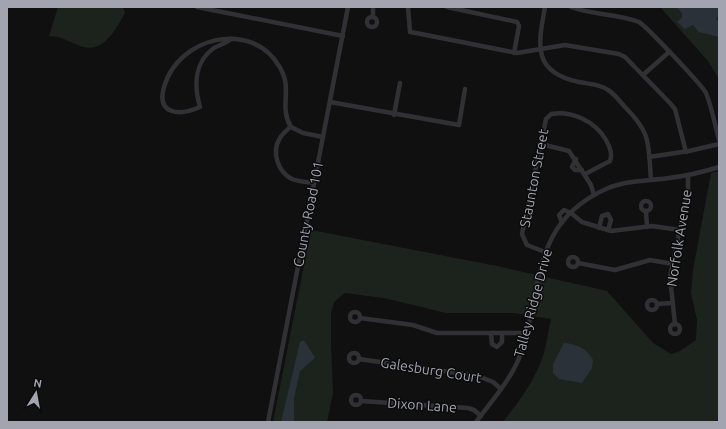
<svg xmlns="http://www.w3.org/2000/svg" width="726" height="429" viewBox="0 0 726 429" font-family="Ubuntu,sans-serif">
  <rect width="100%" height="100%" fill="#101011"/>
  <!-- green -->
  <g fill="#1c231d">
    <path d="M58,7H123L125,13C115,30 103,56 78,45C67,41 61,36 49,36Z"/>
    <path d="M660,7H719V79L708,61Z"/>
    <path d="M719,171V421L503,422C519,401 535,381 543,356C547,344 548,331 551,319L514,313H446L384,298L345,293L334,302L331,313V345L333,393L327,422H273L311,230L497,266L607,291L653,343L671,354L680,351L696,340L697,320L691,293L693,270L711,173Z"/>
  </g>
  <!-- water -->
  <g fill="#2a3138">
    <path d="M676,7H719V14L716,19L719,22V37L699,32L693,25L685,29L677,22L682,18C683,11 680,12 676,7Z"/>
    <path d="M304,340L315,358L300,371L294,398V422H281L300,342Z"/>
    <path d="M564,343C577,344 587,349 593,360L592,368L582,383L559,379L553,373V364Z"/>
  </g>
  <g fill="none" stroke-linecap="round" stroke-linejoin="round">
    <!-- minor -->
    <g stroke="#313135" stroke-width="4.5">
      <path d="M197,7L343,36"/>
      <path d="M373,7V17"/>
      <path d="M408,7L410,32L416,33L517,53L565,45L619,54L625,57L669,102L675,109L686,152"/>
      <path d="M447,7L517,22L519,26L514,53"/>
      <path d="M545,7C538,45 532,72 579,82C588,84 601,84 608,90C615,94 620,102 625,107C652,134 648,144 651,179"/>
      <path d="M571,7C592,15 620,14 639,22C646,26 702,85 706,93C712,108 715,125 719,140"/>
      <circle cx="372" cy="22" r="5"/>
      <path d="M231,39C226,43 220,45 214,48C194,62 194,86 200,107C180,116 156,115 164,87C178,37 251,19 279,66C294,89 278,106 291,127L303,133L323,137"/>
      <path d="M643,75L669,52"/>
      <path d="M330,102L459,125L465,89"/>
      <path d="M394,115L400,83"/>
      <path d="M290,127C287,130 282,134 280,138C271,152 278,172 292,179C299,182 307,182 314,183"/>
      <path d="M541,144L569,151L591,185L594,195"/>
      <path d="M649,157L689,151L719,144"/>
      <path d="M576,159L572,167L575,170H582"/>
      <circle cx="646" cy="206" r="5"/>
      <path d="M646,211L647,227"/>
      <path d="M562,223L559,215L564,210L571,213L582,222L611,231L652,226L680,230"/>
      <path d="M599,228L602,216L608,214L611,220L608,230"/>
      <path d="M545,252L527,245L522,234L546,119L551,114C572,110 596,122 606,140C610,147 613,154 610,161L585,174"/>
      <circle cx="573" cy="262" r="5"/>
      <path d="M578,263L615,270L650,260L673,264"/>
      <circle cx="652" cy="305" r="5"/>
      <path d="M657,304L672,303"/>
      <circle cx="355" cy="317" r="5"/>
      <path d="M360,318L413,325L437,333H526"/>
      <circle cx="675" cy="329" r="5"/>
      <path d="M675,324L670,277L688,190V175"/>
      <path d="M491,333L492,344L497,347L502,342V333"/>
      <circle cx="354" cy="358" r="5"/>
      <path d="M359,359L478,376L493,382L501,389"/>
      <circle cx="356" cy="400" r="5"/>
      <path d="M361,401L468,408L474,410L481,416"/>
      <path d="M268,422L348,7"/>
      <path d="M476,422C492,400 512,379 521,353C543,288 530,223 606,189C626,180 647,181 669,178C686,176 703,172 719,167"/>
    </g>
  </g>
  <g text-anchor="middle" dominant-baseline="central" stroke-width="3" stroke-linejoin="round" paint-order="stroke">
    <!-- street labels -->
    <g font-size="14" fill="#a2a5b0" stroke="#0b0b0c">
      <text transform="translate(534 178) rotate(-79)">Staunton Street</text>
      <text transform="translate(308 214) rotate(-79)">County Road 101</text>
      <text transform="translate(679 238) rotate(-81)">Norfolk Avenue</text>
      <text transform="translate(533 303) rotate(-75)">Talley Ridge Drive</text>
      <text transform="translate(431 370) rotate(9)">Galesburg Court</text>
      <text transform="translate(422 405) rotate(4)">Dixon Lane</text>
    </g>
  </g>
  <!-- border -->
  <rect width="726" height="429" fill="none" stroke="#a2a5b0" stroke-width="16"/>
  <!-- north arrow -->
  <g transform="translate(36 393) rotate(11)" stroke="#0b0b0c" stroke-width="3" paint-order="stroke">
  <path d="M0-3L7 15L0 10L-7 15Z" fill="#a2a5b0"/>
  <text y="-6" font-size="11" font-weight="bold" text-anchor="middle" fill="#a2a5b0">N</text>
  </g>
</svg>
